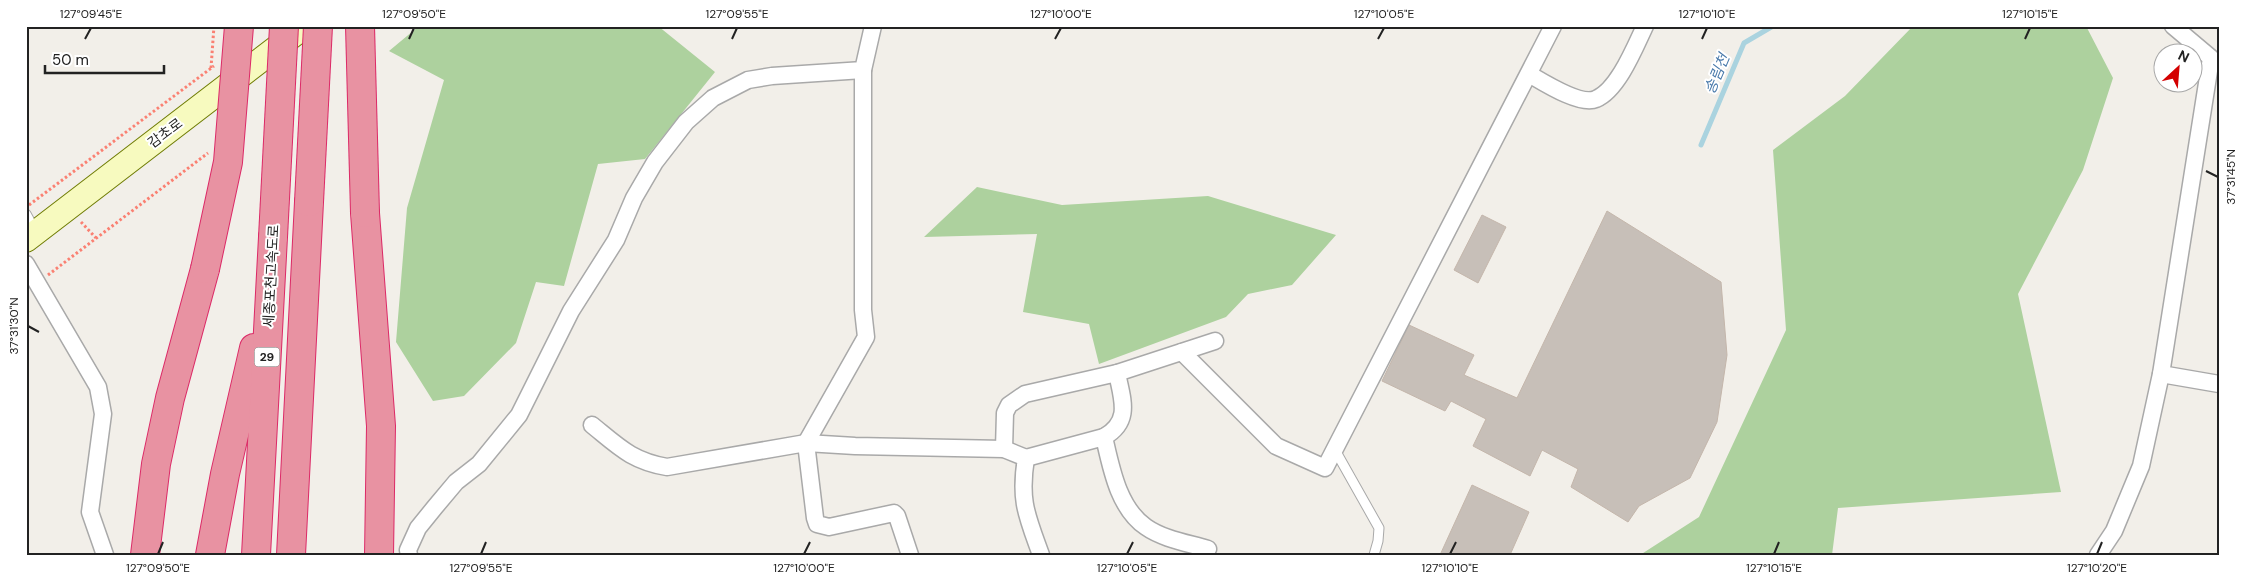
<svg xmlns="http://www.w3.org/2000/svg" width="2245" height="581" viewBox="0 0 2245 581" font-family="'DM Sans','Noto Sans KR',sans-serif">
  <rect width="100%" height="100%" fill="#f2efe9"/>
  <!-- forest -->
  <g fill="#add19e">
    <path d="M419,26H658L715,72L645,159L598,164L564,286L536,282L516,343L464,396L433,401L396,342L407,208L444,80L389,51Z"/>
    <path d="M1913,26H2086L2113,78L2083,170L2018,294L2061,492L1838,508L1832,555H1640L1699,517L1786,330L1773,150L1845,96Z"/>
    <path d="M977,187L1062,205L1208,196L1336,235L1292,285L1248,294L1226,317L1099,364L1089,324L1023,312L1037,234L924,237Z"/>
  </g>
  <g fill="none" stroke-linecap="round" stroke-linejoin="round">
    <!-- stream -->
    <path stroke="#aad3df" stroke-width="5" d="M1701,145L1744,43L1773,26"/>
  </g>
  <!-- building -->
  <g fill="#c7bfb8" stroke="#c4b6ab">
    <path d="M1607,211L1721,282L1727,355L1717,422L1690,478L1639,506L1628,522L1571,487L1578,469L1542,450L1530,476L1473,446L1486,419L1451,401L1445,411L1382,381L1409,325L1474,355L1464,375L1517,398Z"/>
    <path d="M1482,215L1506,227L1478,283L1454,270Z"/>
    <path d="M1472,485L1529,512L1510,555H1440Z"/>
  </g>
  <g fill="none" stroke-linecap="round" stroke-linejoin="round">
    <defs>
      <g id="service">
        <path d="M26,214L36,232"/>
        <path d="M1335,450L1379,528L1378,541L1374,555"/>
      </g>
      <g id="minor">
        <path d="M863,70V310L866,337L806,443L815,518L817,524L829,527L894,513L897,516L910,555"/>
        <path d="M1529,74C1543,82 1580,106 1596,99C1618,90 1635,47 1645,26"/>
        <path d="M26,264L98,387L103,414L90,512L105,555"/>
        <path d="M1182,352L1276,446L1325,468L1553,26"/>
        <path d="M1117,373C1122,399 1132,421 1104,437C1111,467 1118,508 1146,527C1163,539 1188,543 1208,549"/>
        <path d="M2161,374L2219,384"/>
        <path d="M592,425C619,447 632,461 667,467L806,443L855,446L1004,449L1026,458C1019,501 1027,516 1041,555"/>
        <path d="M1004,449L1005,413L1009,405L1025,394L1117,373L1215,341"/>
        <path d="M1026,458L1104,437"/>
        <path d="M409,555L408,550L418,528L435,507L456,482L479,464L519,415L571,311L616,240L634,198L655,162L686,122L713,98L748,80L772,76L863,70L873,26"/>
        <path d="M2098,555L2114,531L2141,466L2161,374L2211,58L2173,26"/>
      </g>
      <path id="secondary" d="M26,240L305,26"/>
      <g id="motorway">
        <path d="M365,213L381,426L379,555"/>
        <path d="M145,555L156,464L170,398L205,269"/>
        <path d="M210,555L225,474L254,348"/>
        <path d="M256,555L273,237"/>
        <path d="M291,555L309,202"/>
      </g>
    </defs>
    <!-- service casing -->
    <use href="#service" stroke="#a9a9a9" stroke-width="11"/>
    <!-- minor casing -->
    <use href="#minor" stroke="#a9a9a9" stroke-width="19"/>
    <!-- secondary casing -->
    <use href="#secondary" stroke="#707d05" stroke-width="26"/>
    <!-- motorway casing -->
    <use href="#motorway" stroke="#dc2a67" stroke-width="30"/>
    <!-- path -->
    <g stroke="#fa8072" stroke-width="3" stroke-dasharray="2.5 2.5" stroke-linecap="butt">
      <path d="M211,68L214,26"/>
      <path d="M29,205L214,66"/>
      <path d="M81,222L96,238"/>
      <path d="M48,275L208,153"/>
    </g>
    <!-- service -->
    <use href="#service" stroke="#fff" stroke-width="9"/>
    <!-- minor -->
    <use href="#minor" stroke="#fff" stroke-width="16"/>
    <!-- secondary -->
    <use href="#secondary" stroke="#f7fabf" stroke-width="24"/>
    <!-- motorway -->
    <use href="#motorway" stroke="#e892a2" stroke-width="28"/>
    <defs>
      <g id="motorway-bridge">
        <path d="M360,26L365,213"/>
        <path d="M309,202L318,26"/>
        <path d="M273,237L284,26"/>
        <path d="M205,269L228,162L239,26"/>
      </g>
    </defs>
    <!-- motorway-bridge casing -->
    <use href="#motorway-bridge" stroke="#dc2a67" stroke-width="30" stroke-linecap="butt"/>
    <!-- motorway-bridge -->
    <use href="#motorway-bridge" stroke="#e892a2" stroke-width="28"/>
  </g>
  <!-- ticks -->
  <path fill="none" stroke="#222" stroke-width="2" d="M85,39L91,28M409,39L414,28M732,39L737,28M1055,39L1061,28M1378,39L1384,28M1702,39L1707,28M2025,39L2030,28M2206,171L2218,177M28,326L39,332M158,554L163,542M481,554L486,542M804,554L810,542M1127,554L1133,542M1450,554L1456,542M1774,554L1779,542M2097,554L2102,542"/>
  <g text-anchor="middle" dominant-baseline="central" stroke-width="4" stroke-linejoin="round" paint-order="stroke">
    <!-- shield labels -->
    <rect fill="#fff" stroke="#646464" stroke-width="1" x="254.5" y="347.5" width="25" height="19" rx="4"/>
    <g font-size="12" font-weight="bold" fill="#222">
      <text x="267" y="357">29</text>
    </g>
    <!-- street labels -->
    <g font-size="14" fill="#222" stroke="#fff">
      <text transform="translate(165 133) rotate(-37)">감초로</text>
      <text transform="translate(271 276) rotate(-87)">세종포천고속도로</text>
    </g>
    <!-- water labels -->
    <g font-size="15" font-style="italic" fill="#4a7aab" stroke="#fff">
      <text transform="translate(1717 74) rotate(-67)">송림천</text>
    </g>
  </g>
  <!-- border -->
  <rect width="2245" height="581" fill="none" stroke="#ffffff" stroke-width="55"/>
  <!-- north arrow -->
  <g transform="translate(2178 68) rotate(26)"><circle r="24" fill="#ffffff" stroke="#a7a7a7"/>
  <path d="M0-4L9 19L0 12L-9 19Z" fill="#d40000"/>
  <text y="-8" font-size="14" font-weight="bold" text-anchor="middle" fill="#222222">N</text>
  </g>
  <!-- scale -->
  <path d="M45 65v8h119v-8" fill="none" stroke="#222222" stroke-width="2.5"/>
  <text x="52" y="65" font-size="15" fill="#222222" stroke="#ffffff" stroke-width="4" paint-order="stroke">50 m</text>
  <rect x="28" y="28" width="2190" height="526" fill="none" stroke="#222" stroke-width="2"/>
  <g font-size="12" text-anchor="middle" fill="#222">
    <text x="91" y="18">127°09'45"E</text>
    <text x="414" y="18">127°09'50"E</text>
    <text x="737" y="18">127°09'55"E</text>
    <text x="1061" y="18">127°10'00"E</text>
    <text x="1384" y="18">127°10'05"E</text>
    <text x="1707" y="18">127°10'10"E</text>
    <text x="2030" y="18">127°10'15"E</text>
    <text transform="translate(2231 177) rotate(-90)" y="4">37°31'45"N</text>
    <text transform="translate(14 326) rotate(-90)" y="4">37°31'30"N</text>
    <text x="158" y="572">127°09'50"E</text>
    <text x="481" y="572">127°09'55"E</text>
    <text x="804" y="572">127°10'00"E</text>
    <text x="1127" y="572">127°10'05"E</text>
    <text x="1450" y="572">127°10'10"E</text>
    <text x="1774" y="572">127°10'15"E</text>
    <text x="2097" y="572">127°10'20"E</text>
  </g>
</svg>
